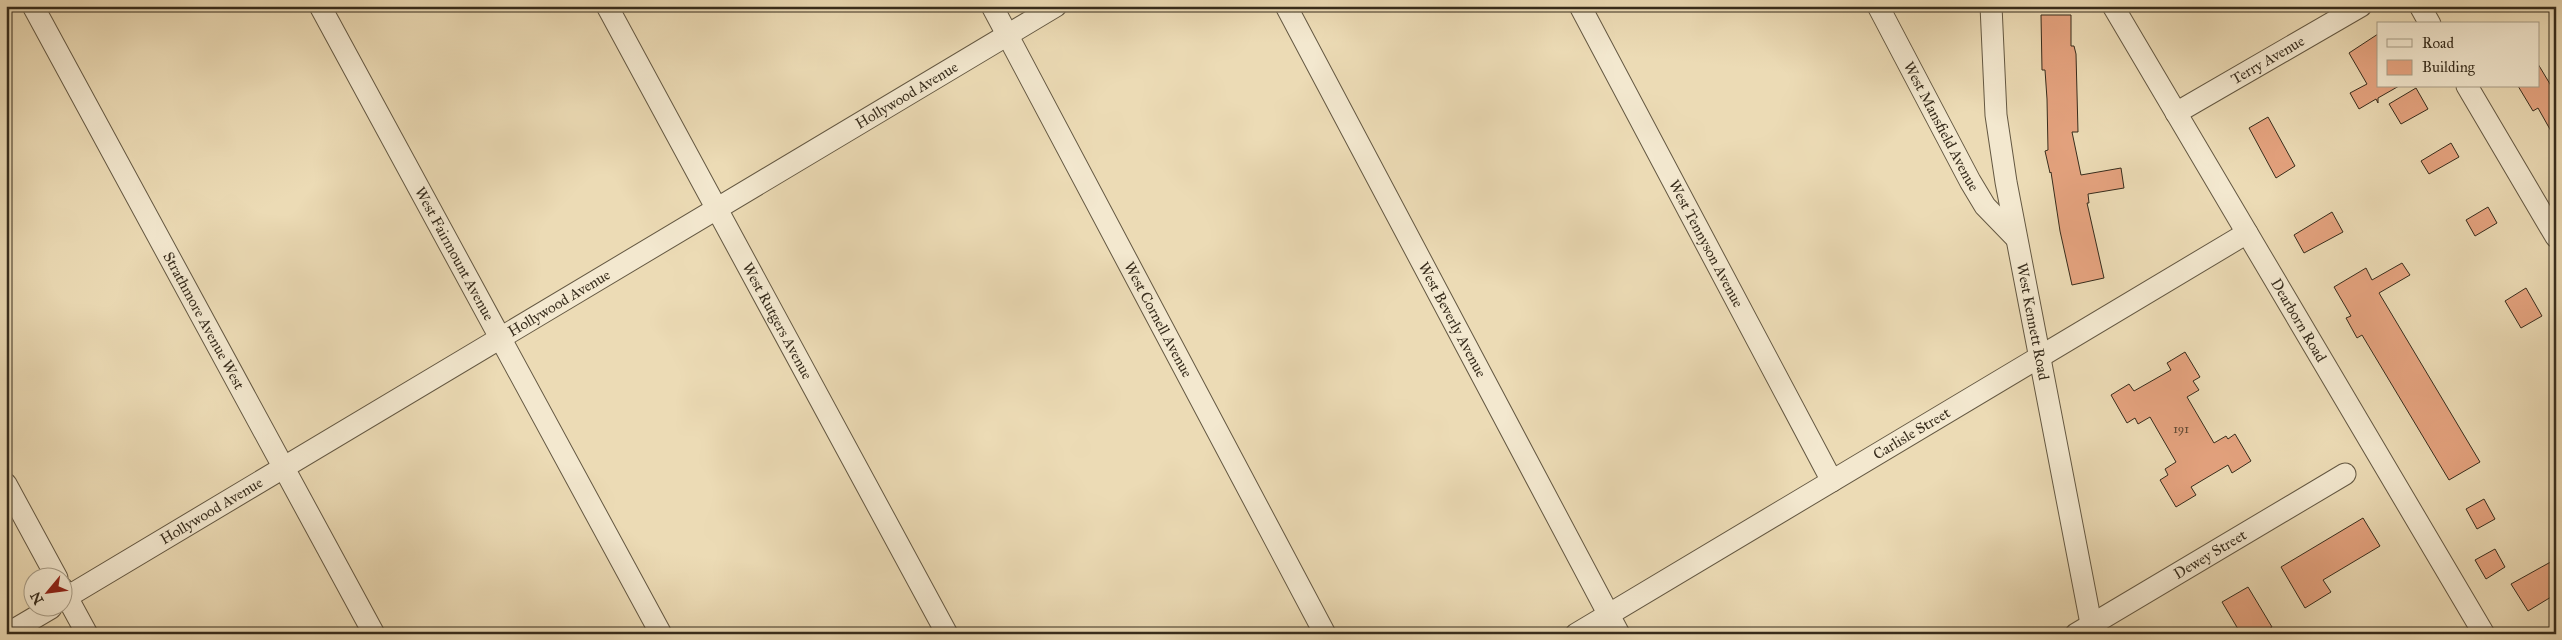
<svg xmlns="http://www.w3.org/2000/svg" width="2562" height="640" viewBox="0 0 2562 640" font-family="'IM FELL Great Primer',serif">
  <rect width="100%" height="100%" fill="#ecdbb5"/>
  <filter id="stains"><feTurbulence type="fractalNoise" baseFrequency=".004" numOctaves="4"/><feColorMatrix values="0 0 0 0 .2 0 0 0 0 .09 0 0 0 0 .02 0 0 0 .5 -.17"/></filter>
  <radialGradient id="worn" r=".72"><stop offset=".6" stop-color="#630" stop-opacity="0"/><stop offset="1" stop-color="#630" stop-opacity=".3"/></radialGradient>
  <!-- building -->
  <g fill="#e5a37f" stroke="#372c1c">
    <path d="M2041,15H2071V46H2074L2076,54L2078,132H2072L2081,175L2121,168L2124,188L2088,194L2089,203H2087L2104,278L2072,285L2060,231L2051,172L2050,173L2045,151L2048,150L2047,99L2045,70H2042Z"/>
    <path d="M2378,34V86H2399L2378,98V103L2376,99L2359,109L2350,93L2367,84L2349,53Z"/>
    <path d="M2538,64L2556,94V140L2538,108L2533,111L2518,86H2538Z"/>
    <path d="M2416,88L2428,109L2401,124L2389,104Z"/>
    <path d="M2268,117L2295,166L2276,178L2249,128Z"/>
    <path d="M2451,143L2459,157L2429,174L2421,161Z"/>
    <path d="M2488,207L2497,223L2475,236L2466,220Z"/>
    <path d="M2332,212L2343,232L2304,253L2294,235Z"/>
    <path d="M2402,263L2410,275L2379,293L2480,462L2449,480L2362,335L2357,338L2346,318L2351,316L2334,287L2366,268L2372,280Z"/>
    <path d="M2526,288L2542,316L2521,328L2505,301Z"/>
    <path d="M2185,352L2200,377L2193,381L2199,390L2187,397L2214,443L2226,436L2228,439L2235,434L2251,461L2232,473L2228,465L2191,487L2196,495L2176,507L2160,480L2168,475L2165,469L2176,462L2150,417L2138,424L2135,418L2127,423L2111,395L2129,384L2134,391L2171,370L2167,363Z"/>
    <path d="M2484,499L2495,519L2477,529L2466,509Z"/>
    <path d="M2363,518L2380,546L2323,580L2331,592L2305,608L2281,567Z"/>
    <path d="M2495,549L2505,567L2486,579L2475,560Z"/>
    <path d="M2556,559V594L2528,611L2511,584Z"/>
    <path d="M2248,587L2272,627L2261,634H2241L2222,602Z"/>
  </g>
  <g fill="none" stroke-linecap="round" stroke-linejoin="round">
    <defs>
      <g id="minor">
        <path id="s1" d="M33,6L374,634"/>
        <path id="s2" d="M320,6L661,634"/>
        <path id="s3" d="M607,6L947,634"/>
        <path id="s4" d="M992,6L1325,634"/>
        <path id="s5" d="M1286,6L1619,634"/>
        <path id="s6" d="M1580,6L1832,481"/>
        <path id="s7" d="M1878,6L1970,181L1985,206L2016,238"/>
        <path id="s8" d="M1991,6L1996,115L2006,182L2093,634"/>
        <path id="s9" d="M2113,6L2484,634"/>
        <path d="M2420,6L2430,24"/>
        <path d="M2467,86L2556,237"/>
        <path id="s10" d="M2176,113L2361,6"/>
        <path d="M6,484L57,578"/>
        <path d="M62,588L87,634"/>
        <path id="s11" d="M62,600L1056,6"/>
        <path d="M7,634L51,608"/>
        <path id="s12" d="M1576,634L2247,233"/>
        <path id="s13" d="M2076,634L2345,474"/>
      </g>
    </defs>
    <!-- minor casing -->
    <use href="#minor" stroke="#645842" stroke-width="23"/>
    <!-- minor -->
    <use href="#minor" stroke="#f3e8cf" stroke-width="21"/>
  </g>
  <g text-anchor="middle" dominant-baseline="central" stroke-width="4.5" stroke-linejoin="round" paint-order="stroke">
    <!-- number labels -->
    <g font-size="12" fill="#624a35">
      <text x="2181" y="429">191</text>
    </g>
    <!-- street labels -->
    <g font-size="15" fill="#372c1c" stroke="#f3e8cf">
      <text stroke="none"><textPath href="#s10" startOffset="106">Terry Avenue</textPath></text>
      <text stroke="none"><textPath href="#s11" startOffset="984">Hollywood Avenue</textPath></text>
      <text stroke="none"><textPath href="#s7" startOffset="136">West Mansfield Avenue</textPath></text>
      <text stroke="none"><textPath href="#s6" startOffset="269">West Tennyson Avenue</textPath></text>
      <text stroke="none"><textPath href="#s2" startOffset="282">West Fairmount Avenue</textPath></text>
      <text stroke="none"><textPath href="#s11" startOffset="579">Hollywood Avenue</textPath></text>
      <text stroke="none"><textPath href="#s1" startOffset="358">Strathmore Avenue West</textPath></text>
      <text stroke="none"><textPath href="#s3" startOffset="358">West Rutgers Avenue</textPath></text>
      <text stroke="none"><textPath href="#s4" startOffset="355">West Cornell Avenue</textPath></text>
      <text stroke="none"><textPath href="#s5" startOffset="355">West Beverly Avenue</textPath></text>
      <text stroke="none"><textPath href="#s9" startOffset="365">Dearborn Road</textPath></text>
      <text stroke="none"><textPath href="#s8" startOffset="319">West Kennett Road</textPath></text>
      <text stroke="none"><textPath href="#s12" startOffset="391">Carlisle Street</textPath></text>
      <text stroke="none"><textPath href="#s11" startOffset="174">Hollywood Avenue</textPath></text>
      <text stroke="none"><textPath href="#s13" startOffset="156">Dewey Street</textPath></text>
    </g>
  </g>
  <!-- margin -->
  <rect width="2562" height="640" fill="none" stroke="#ecdbb5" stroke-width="25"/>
  <rect x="8" y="8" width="2547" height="625" fill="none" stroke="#372c1c" stroke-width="2.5"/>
  <rect x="12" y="12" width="2537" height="615" fill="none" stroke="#372c1c"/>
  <!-- legend -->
  <rect x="2377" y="22" width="162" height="65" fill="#f3e8cf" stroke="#a89d87"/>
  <rect x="2387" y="39" width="25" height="8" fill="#f3e8cf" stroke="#a89d87"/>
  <text x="2422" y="48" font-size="15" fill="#372c1c">Road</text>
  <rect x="2387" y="60" width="25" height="15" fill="#e5a37f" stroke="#a89d87"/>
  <text x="2422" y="72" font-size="15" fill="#372c1c">Building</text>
  <!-- north arrow -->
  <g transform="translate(48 592) rotate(241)"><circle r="24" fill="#f3e8cf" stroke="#a89d87"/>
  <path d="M0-4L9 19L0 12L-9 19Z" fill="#8f2418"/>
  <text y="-8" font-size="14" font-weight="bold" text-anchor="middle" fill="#372c1c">N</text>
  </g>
  <rect width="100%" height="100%" filter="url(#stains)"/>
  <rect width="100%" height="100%" fill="url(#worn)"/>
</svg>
